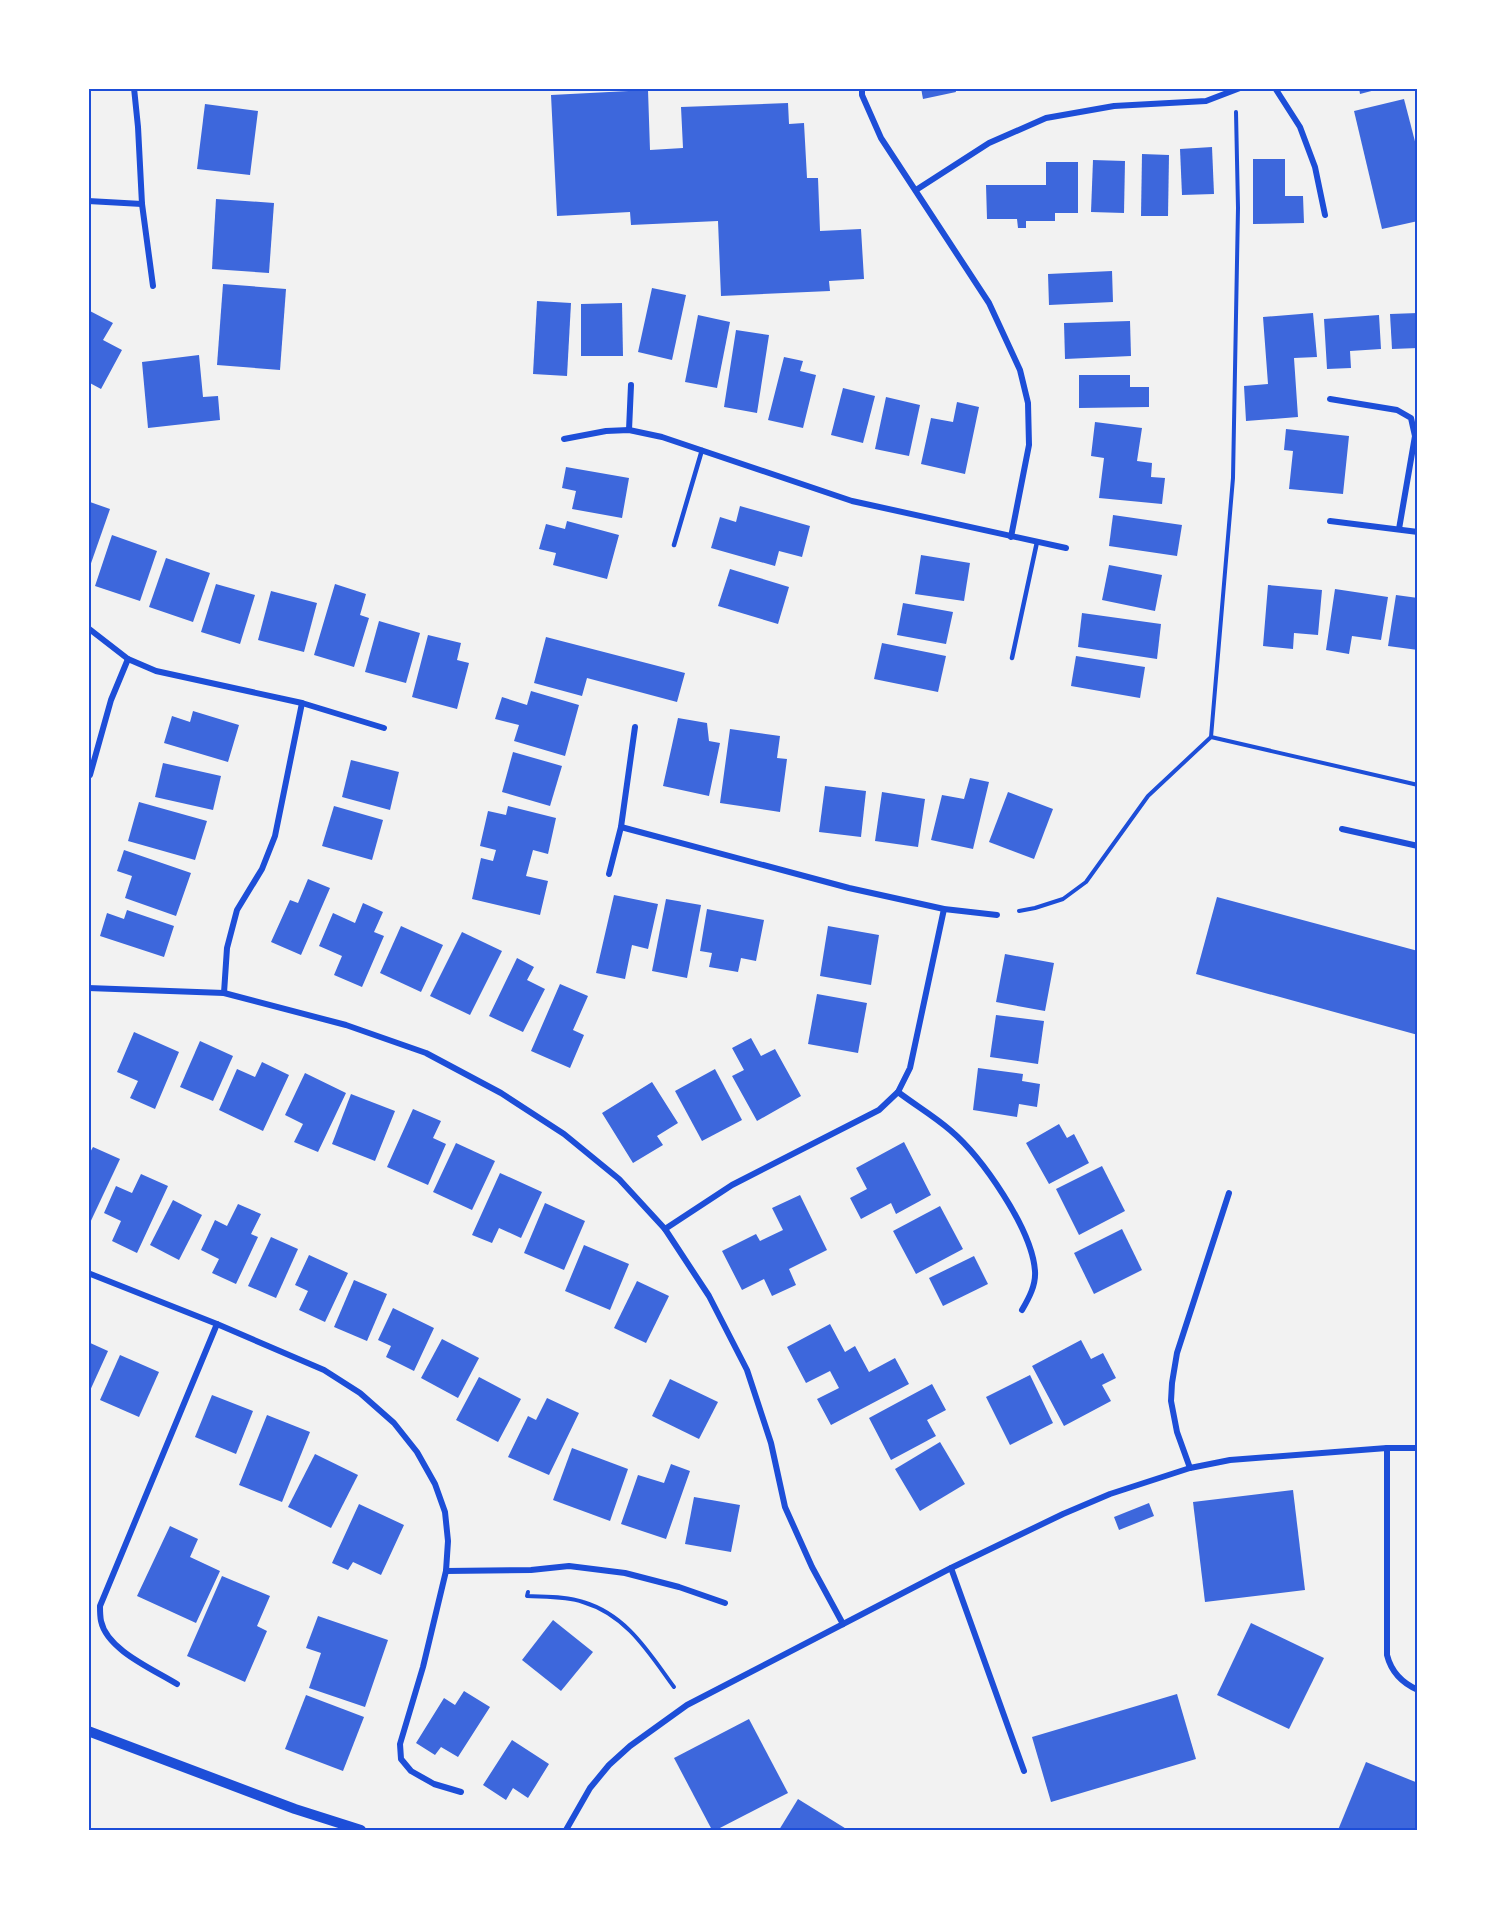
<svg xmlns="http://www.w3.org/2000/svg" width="1506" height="1919" viewBox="0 0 1506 1919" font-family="'DejaVu Sans',sans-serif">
  <rect width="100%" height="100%" fill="#f2f2f2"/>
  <!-- building -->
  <g fill="#3d67dc">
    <path d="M921,88H955L956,92L923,99Z"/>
    <path d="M1359,88H1379V89L1360,94Z"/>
    <path d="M648,90L650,150L683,148L681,107L788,103L789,124L804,123L807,178H818L820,231L861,229L864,279L829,281L830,291L721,296L718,221L631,225L630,212L557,216L551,95Z"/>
    <path d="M1404,99L1418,153V221L1382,229L1354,111Z"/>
    <path d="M205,104L258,111L250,175L197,169Z"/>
    <path d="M1212,147L1214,194L1182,195L1180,149Z"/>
    <path d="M1142,154L1169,155L1168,216H1141Z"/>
    <path d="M1253,159H1285V196H1303L1304,223L1253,224Z"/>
    <path d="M1093,160L1125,161L1124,213L1091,212Z"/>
    <path d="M1046,162H1078V213H1055V221H1026V228H1018L1017,219H987L986,185H1046Z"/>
    <path d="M216,199L274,203L269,273L212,269Z"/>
    <path d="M1112,271L1113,302L1049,305L1048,274Z"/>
    <path d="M223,284L286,289L280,370L217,365Z"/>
    <path d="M652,288L686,295L672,360L638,352Z"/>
    <path d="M537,301L571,303L567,376L533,374Z"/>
    <path d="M622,303L623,356H581V304Z"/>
    <path d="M88,310L113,323L103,340L122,350L101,389L88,382Z"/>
    <path d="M1313,313L1317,357L1294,358L1298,417L1246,421L1244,386L1268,384L1263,317Z"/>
    <path d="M1418,313V348L1392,349L1390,314Z"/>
    <path d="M698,315L730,322L717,388L685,382Z"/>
    <path d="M1379,315L1381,349L1350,351L1351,368L1327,369L1324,319Z"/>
    <path d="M1130,321L1131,356L1065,359L1064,323Z"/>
    <path d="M736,330L769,335L757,413L724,407Z"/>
    <path d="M199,355L203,397L218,396L220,420L148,428L142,362Z"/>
    <path d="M784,357L803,361L800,371L816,375L803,428L768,420Z"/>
    <path d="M1079,375H1130V387H1149V407L1079,408Z"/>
    <path d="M843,388L875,396L863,443L831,435Z"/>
    <path d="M886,397L920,405L909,456L875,449Z"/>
    <path d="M957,402L979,407L965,474L921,464L931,418L953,422Z"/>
    <path d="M1095,422L1142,428L1137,461L1152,463L1151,477L1165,478L1162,504L1099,498L1104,458L1091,456Z"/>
    <path d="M1286,429L1349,436L1343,494L1289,489L1293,451L1284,450Z"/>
    <path d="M566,467L629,478L622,518L572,509L576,491L562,488Z"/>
    <path d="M90,502L110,509L89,569L88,505Z"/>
    <path d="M740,506L810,526L802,557L779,551L775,566L711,548L720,517L736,522Z"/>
    <path d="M1113,515L1182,525L1177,556L1109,546Z"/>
    <path d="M567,521L619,535L607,579L553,565L556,553L539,549L546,524L565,529Z"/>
    <path d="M112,535L157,551L140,601L95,586Z"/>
    <path d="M921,555L970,563L964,601L915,594Z"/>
    <path d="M166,558L210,573L193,622L149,607Z"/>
    <path d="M1109,565L1162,575L1155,611L1102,600Z"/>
    <path d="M730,569L789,587L778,624L718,606Z"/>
    <path d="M216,584L255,595L240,644L201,632Z"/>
    <path d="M335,584L366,594L360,615L369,618L354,667L314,655Z"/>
    <path d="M1268,585L1322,590L1318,635L1294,633L1293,649L1263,646Z"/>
    <path d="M1335,589L1388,597L1381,640L1352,636L1349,654L1326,650Z"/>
    <path d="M271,591L317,603L304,652L258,640Z"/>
    <path d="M1396,595L1418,598V650L1388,646Z"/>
    <path d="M903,603L953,612L946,644L897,635Z"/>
    <path d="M1082,613L1161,624L1157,659L1078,647Z"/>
    <path d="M379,621L420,633L406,683L365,672Z"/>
    <path d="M428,635L461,643L457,660L469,663L457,709L412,697Z"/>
    <path d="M546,637L685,673L677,702L587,678L582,696L534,683Z"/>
    <path d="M882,643L946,656L938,692L874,679Z"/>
    <path d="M1076,656L1145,667L1140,698L1071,686Z"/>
    <path d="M531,691L579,705L565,756L514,741L519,725L495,719L502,697L527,705Z"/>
    <path d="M193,711L239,725L228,762L164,743L172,716L190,722Z"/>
    <path d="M678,718L707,723L709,741L720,743L709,796L663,786Z"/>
    <path d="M730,729L780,736L777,758L787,759L780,812L720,803Z"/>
    <path d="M513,752L562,766L550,806L502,792Z"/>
    <path d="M351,760L399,772L390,810L342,797Z"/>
    <path d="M163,763L221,776L213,810L155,797Z"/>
    <path d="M970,778L989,782L973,849L931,840L942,795L964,799Z"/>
    <path d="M825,786L866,791L861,837L819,832Z"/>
    <path d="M882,792L925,799L918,847L875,841Z"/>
    <path d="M1008,792L1053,809L1034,859L989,842Z"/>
    <path d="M139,802L207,821L195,860L128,841Z"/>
    <path d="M334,806L383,820L372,860L322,846Z"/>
    <path d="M508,806L556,818L548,854L533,850L526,876L548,881L540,915L472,899L481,858L493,861L496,850L480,846L488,811L506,815Z"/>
    <path d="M124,850L191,873L176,916L125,898L132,876L117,871Z"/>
    <path d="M308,879L330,888L301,955L271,942L290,900L298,903Z"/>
    <path d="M614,895L658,904L648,949L632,945L625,979L596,973Z"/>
    <path d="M1217,897L1418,951V1035L1196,974Z"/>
    <path d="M666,899L701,905L687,978L652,971Z"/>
    <path d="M363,903L383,912L374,932L384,936L362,987L334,975L342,956L319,946L333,913L355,923Z"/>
    <path d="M707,909L764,920L756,961L741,958L738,972L709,967L712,953L700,951Z"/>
    <path d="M127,910L174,926L164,957L100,936L107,913L124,919Z"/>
    <path d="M401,926L443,945L421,992L380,973Z"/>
    <path d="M828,926L879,935L871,985L820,976Z"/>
    <path d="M462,932L502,951L470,1015L430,996Z"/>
    <path d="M1005,954L1054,963L1045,1011L996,1002Z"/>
    <path d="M517,958L534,967L527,980L545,989L523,1032L489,1016Z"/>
    <path d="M560,984L588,996L573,1030L584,1035L570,1068L531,1051Z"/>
    <path d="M817,994L867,1003L858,1053L808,1044Z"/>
    <path d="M996,1015L1044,1021L1038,1064L990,1057Z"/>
    <path d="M134,1032L179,1052L155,1109L130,1098L138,1081L117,1072Z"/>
    <path d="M751,1038L761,1056L775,1049L801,1096L757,1121L732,1076L744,1070L732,1048Z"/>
    <path d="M200,1041L233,1056L213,1101L180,1087Z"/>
    <path d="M262,1062L289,1075L263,1131L219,1110L237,1069L255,1077Z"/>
    <path d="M978,1068L1023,1074L1022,1081L1040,1084L1037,1107L1019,1104L1017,1117L973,1110Z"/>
    <path d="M715,1069L742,1120L702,1141L675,1091Z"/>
    <path d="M305,1073L346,1093L318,1152L294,1142L303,1124L285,1115Z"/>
    <path d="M652,1082L678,1123L657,1136L663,1145L633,1163L602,1113Z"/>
    <path d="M351,1094L395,1111L375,1161L332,1144Z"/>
    <path d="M413,1109L441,1121L433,1138L446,1144L428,1185L387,1167Z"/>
    <path d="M1059,1124L1067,1138L1074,1134L1089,1163L1049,1184L1026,1143Z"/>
    <path d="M904,1142L931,1195L896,1214L891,1203L861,1219L850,1198L867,1189L856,1168Z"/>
    <path d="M456,1143L495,1161L472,1210L433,1192Z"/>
    <path d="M93,1147L120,1159L88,1227V1156Z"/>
    <path d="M1102,1166L1125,1211L1079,1235L1056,1189Z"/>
    <path d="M500,1173L542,1192L521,1238L499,1228L492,1243L472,1235Z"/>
    <path d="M141,1174L168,1186L137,1253L112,1241L121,1221L104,1213L116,1186L132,1193Z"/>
    <path d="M800,1195L827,1250L789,1269L796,1285L772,1296L764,1279L742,1290L722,1251L756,1234L760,1241L783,1230L772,1208Z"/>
    <path d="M173,1200L202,1215L179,1260L150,1245Z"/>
    <path d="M545,1203L585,1221L564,1270L524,1253Z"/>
    <path d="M238,1204L261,1214L251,1234L258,1237L236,1284L212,1273L219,1259L201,1250L215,1220L227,1226Z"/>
    <path d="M940,1206L963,1249L916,1274L893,1231Z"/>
    <path d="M1122,1229L1142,1270L1094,1294L1074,1253Z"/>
    <path d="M271,1237L298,1249L276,1298L248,1286Z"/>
    <path d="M584,1245L629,1264L610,1310L565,1291Z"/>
    <path d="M309,1255L348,1273L325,1322L299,1310L308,1291L295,1285Z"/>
    <path d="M974,1256L988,1284L943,1306L929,1278Z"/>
    <path d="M354,1280L387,1294L367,1341L334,1327Z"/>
    <path d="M637,1281L669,1296L646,1343L614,1328Z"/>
    <path d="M393,1308L434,1328L414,1371L386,1357L391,1346L378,1340Z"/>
    <path d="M830,1324L845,1352L855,1346L869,1372L895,1358L909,1384L831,1425L817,1399L839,1388L830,1371L806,1383L787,1347Z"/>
    <path d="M442,1339L479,1358L458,1398L421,1378Z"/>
    <path d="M1081,1340L1091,1359L1103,1353L1116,1378L1102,1385L1111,1401L1064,1426L1032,1366Z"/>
    <path d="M88,1342L108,1351L88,1395Z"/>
    <path d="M120,1355L159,1372L139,1417L100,1400Z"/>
    <path d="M1030,1375L1053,1423L1010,1445L986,1397Z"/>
    <path d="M479,1377L521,1399L498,1442L456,1420Z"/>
    <path d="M670,1379L718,1402L699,1439L652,1416Z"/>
    <path d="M932,1384L946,1410L927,1420L936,1436L891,1460L869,1418Z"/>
    <path d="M212,1395L253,1411L236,1454L195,1437Z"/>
    <path d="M547,1398L579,1413L549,1475L508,1457L528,1416L536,1420Z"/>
    <path d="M267,1415L310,1432L282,1502L239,1485Z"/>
    <path d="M940,1442L965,1484L920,1511L895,1469Z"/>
    <path d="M572,1448L628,1469L610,1521L553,1500Z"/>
    <path d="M315,1454L358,1475L331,1528L288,1507Z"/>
    <path d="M671,1464L690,1471L666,1539L621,1524L638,1475L664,1483Z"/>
    <path d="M1293,1490L1305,1590L1205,1602L1193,1502Z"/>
    <path d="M694,1497L740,1505L731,1552L685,1544Z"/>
    <path d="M1149,1503L1154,1516L1119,1530L1114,1517Z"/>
    <path d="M359,1504L404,1525L381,1575L353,1562L348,1570L332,1563Z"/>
    <path d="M170,1526L198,1539L190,1557L220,1571L196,1623L137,1596Z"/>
    <path d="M222,1576L270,1596L257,1626L267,1631L245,1682L187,1656Z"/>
    <path d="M318,1616L388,1640L365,1707L309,1688L321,1653L306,1648Z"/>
    <path d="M553,1620L593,1652L561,1691L522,1660Z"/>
    <path d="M1251,1623L1324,1658L1289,1729L1217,1695Z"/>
    <path d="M464,1691L490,1707L458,1757L441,1747L435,1755L416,1743L444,1698L455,1705Z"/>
    <path d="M1177,1694L1196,1759L1051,1802L1032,1737Z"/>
    <path d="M306,1695L364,1717L343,1771L285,1749Z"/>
    <path d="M749,1719L788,1793L716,1830H712L674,1758Z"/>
    <path d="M512,1740L549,1764L528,1798L513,1788L506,1800L483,1785Z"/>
    <path d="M1366,1762L1418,1783V1830H1338Z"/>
    <path d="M798,1799L848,1830H779Z"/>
  </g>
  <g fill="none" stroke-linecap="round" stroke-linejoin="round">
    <!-- path -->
    <g stroke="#1d4ed8" stroke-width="4">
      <path d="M1211,737L1418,785"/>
      <path d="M1019,911L1035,908L1063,899L1086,882L1148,796L1211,737L1233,478L1238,208L1236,112"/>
      <path d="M528,1592L527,1596C545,1597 566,1596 583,1602C627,1615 649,1653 674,1687"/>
    </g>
    <!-- service -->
    <g stroke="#1d4ed8" stroke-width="4.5">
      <path d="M674,545L702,450"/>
      <path d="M1012,658L1037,542"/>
    </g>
    <!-- minor -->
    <g stroke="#1d4ed8" stroke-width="6">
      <path d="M134,88L138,127L142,204L153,286"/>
      <path d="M862,88V95L881,138L989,303L1020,370L1028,403L1029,445L1011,537"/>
      <path d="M1275,88L1300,127L1315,167L1325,215"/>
      <path d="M916,190L989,143L1046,118L1114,106L1206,101L1240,88"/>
      <path d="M88,201L142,204"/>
      <path d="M1330,399L1397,410L1411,418L1415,436L1399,529"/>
      <path d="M629,430L631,385"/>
      <path d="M564,439L606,431L629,430L662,437L852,501L1066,548"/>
      <path d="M1330,521L1418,532"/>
      <path d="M88,628L128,659L156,671L302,703"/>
      <path d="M90,775L111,700L128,659"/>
      <path d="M621,827L849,888L944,909L997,915"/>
      <path d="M1342,829L1418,846"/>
      <path d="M609,874L621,827L635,727"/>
      <path d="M88,988L224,993L346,1025L426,1053L501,1093L564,1134L619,1179L665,1229L709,1296L747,1370L771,1443L785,1507L812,1567L843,1624"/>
      <path d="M224,993L227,948L237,910L262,869L275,836L302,703L384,728"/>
      <path d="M898,1092C915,1105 934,1116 950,1130C982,1157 1032,1229 1035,1271C1036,1285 1029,1298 1022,1310"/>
      <path d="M665,1229L732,1185L879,1110L898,1092L910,1068L944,909"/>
      <path d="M88,1273L217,1324L324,1370L360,1393L394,1423L417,1452L435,1484L445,1512L448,1541L446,1571L423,1667L400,1744L401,1759L411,1771L434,1784L461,1792"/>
      <path d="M1387,1448V1655C1391,1671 1402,1683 1418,1690"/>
      <path d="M1190,1468L1177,1432L1171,1401L1172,1383L1177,1353L1229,1193"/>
      <path d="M951,1568L1024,1771"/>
      <path d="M446,1571L531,1570L569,1566L625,1573L679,1587L725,1603"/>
      <path d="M177,1684C153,1669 107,1650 101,1621C100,1616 100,1611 100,1606L217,1324"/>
      <path d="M566,1830L590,1788L609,1765L630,1746L687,1705L951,1568L1063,1514L1110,1494L1190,1468L1230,1460L1387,1448H1418"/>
    </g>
    <!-- tertiary -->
    <path stroke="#1d4ed8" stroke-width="10" d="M88,1731L295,1809L361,1830"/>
  </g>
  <!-- border -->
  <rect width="1506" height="1919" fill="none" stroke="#ffffff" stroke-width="180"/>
  <rect x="90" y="90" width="1326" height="1739" fill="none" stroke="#1d4ed8" stroke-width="2"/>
</svg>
